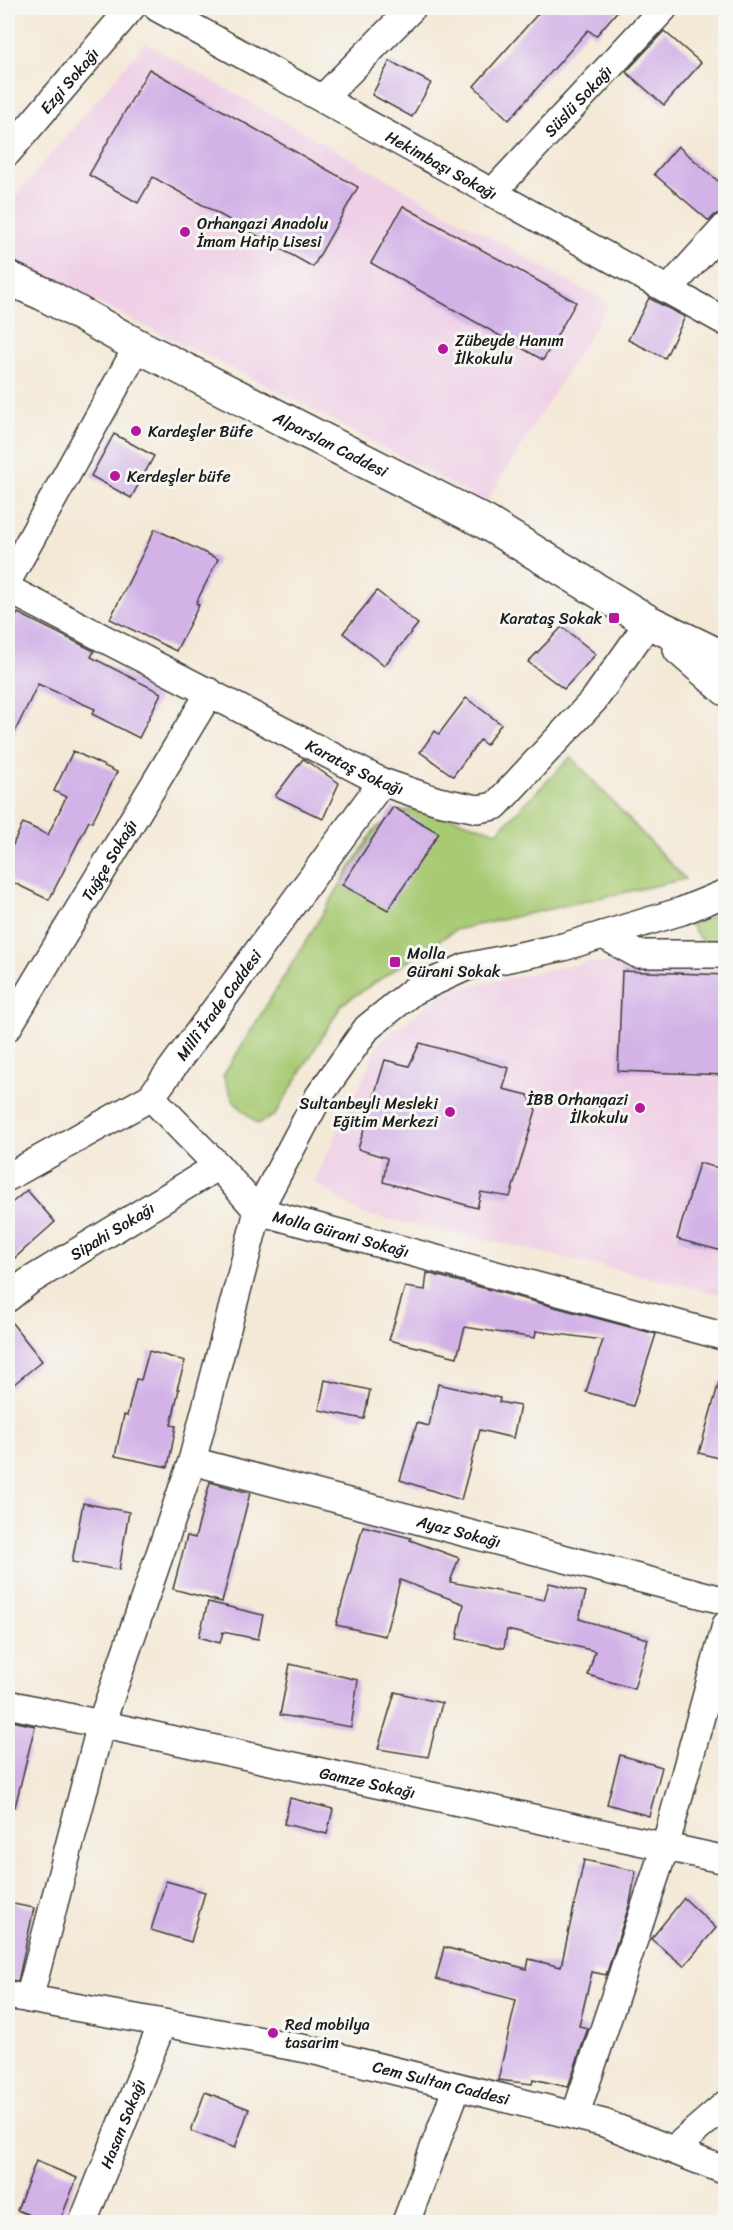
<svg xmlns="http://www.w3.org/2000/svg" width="733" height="2230" viewBox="0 0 733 2230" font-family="Sriracha,sans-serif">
  <rect width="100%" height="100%" fill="#f6f6f2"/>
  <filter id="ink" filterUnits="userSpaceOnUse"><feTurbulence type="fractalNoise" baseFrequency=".0167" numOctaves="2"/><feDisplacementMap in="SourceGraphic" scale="12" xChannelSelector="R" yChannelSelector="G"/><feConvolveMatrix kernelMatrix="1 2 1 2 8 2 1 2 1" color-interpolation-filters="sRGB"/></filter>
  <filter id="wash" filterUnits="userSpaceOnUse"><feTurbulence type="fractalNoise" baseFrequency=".008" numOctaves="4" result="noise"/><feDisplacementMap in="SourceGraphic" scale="24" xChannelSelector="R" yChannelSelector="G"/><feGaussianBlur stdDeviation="1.35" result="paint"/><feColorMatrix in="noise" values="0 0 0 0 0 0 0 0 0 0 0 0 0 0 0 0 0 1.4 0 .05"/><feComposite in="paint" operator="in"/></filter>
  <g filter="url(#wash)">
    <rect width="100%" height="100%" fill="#f4e9d7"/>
    <!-- built -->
    <g fill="#efd0e6">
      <path d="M145,43L609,304L486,503L282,393L8,259V205Z"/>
      <path d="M588,962L725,968V1295L523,1248L362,1214L314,1182L380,1042L446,991Z"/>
    </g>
    <!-- green -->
    <g fill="#a8ca73" stroke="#627348" stroke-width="1.5">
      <path d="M571,757L685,879L455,930L342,1004L275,1115L258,1124L234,1102L223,1076L374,830L401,811L425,809L497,832Z"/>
      <path d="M725,912V941L702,942L690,924Z"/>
    </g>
    <g id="blocks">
      <!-- building -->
      <g fill="#d3b3e7">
        <path d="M543,8H620L596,36L588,30L509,120L474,86Z"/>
        <path d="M664,31L701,63L664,105L626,72Z"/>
        <path d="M390,61L431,83L412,117L372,95Z"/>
        <path d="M149,69L358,187L313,267L153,177L138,203L89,175Z"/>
        <path d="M678,146L726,188V211L715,215L709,221L654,174Z"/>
        <path d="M403,206L576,302L543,360L371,263Z"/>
        <path d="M649,298L685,317L665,358L628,340Z"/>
        <path d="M114,434L154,456L131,498L91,476Z"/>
        <path d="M155,529L218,559L196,603L199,605L176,651L110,619Z"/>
        <path d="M377,591L418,624L384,666L343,633Z"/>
        <path d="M18,613L94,651L91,657L161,693L139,738L92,714L95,709L38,684L8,746V633Z"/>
        <path d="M562,627L596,654L564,689L528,662Z"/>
        <path d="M466,698L501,724L486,745L480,740L453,776L420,752L435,731L439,734Z"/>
        <path d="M73,751L117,772L92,822L89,821L49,900L8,880V855L23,823L48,835L66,797L54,791Z"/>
        <path d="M303,759L339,783L323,819L275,796Z"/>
        <path d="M393,807L439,833L388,910L342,885Z"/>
        <path d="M622,971L726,975V1075L618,1071Z"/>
        <path d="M420,1043L509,1068L503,1089L528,1095L536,1110L510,1197L481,1192L477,1208L383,1182L387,1158L358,1149L385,1060L409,1066Z"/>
        <path d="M699,1163L726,1170V1252L677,1239Z"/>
        <path d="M27,1190L55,1222L8,1264V1206Z"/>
        <path d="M427,1273L656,1334L633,1406L586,1392L603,1340L536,1331L535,1338L465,1327L457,1357L389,1340L405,1287L425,1290Z"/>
        <path d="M8,1318L42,1361L8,1389Z"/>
        <path d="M149,1351L185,1361L177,1389H179L171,1425L176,1426L168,1467L115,1456L124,1415L127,1416L136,1379L141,1380Z"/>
        <path d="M325,1380L370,1390L364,1419L319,1410Z"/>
        <path d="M719,1382L726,1383V1460L699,1453Z"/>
        <path d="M438,1384L500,1398L499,1402L520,1406L513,1438L480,1430L461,1500L400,1480L417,1423L429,1426Z"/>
        <path d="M210,1482L250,1493L222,1602L173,1589L187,1536L195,1538Z"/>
        <path d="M83,1503L129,1512L119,1570L72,1562Z"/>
        <path d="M363,1526L411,1538L410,1540L459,1558L450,1582L544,1600L549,1583L586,1592L579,1619L648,1639L634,1689L588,1675L595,1651L507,1630L504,1648L457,1639L464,1604L400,1580L385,1636L336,1625Z"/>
        <path d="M208,1602L263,1615L258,1639L223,1632L220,1643L199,1637Z"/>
        <path d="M290,1664L358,1680L351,1727L280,1715Z"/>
        <path d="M395,1692L442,1703L428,1757L378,1749Z"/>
        <path d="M8,1720L35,1726L15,1807L8,1806Z"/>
        <path d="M620,1755L662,1767L649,1816L607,1804Z"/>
        <path d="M290,1798L333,1809L327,1834L284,1824Z"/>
        <path d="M584,1860L636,1871L630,1903L606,1975L592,1972L579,2026L588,2028L568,2087L533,2079L532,2084L498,2080L516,2000L436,1979L444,1947L527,1969L529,1959L561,1967Z"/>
        <path d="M166,1881L205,1892L191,1942L151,1930Z"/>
        <path d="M684,1898L716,1928L684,1966L651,1939Z"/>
        <path d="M8,1903L34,1908L18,1981L8,1980Z"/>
        <path d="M205,2092L249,2109L235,2148L191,2131Z"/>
        <path d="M36,2161L77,2178L59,2223H49L17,2210Z"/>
      </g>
    </g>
  </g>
  <g filter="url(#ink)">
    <use href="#blocks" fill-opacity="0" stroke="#3c3b38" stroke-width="1.5"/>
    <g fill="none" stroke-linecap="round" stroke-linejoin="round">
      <defs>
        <g id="minor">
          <path id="s1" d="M158,8L726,322"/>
          <path d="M323,98L412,8"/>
          <path id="s2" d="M8,152L131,8"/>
          <path id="s3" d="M492,193L664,8"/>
          <path d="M668,290L726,226"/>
          <path d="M8,580L138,346"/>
          <path id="s4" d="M8,589L382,782L438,801L478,809L495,806L594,700L649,622"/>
          <path d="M603,935L637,954H726"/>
          <path id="s5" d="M8,1027L210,692"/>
          <path d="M151,1097L218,1166L258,1211"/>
          <path id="s6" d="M8,1177L151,1097L382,782"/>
          <path id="s7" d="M258,1211L726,1337"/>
          <path id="s8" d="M8,1298L28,1282L218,1166"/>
          <path id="s9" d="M192,1461L726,1601"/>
          <path id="s10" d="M8,1704L726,1860"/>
          <path id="s11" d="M8,1995L307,2049L604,2123L726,2171"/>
          <path d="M29,1999L101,1724L192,1461L258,1211L319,1096L367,1028L413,991L466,967L563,947L682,911L726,893"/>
          <path d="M575,2116L665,1847L726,1625"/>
          <path d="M673,2150L726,2104"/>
          <path id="s12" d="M83,2222L162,2024"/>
          <path d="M406,2222L457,2087"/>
        </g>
        <g id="tertiary">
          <path id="s13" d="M8,278L44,294L138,346L485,522L649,622L726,659"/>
          <path d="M680,649L726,689"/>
        </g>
      </defs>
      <!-- minor casing -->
      <use href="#minor" stroke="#3c3b38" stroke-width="30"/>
      <!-- tertiary casing -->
      <use href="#tertiary" stroke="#3c3b38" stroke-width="36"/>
      <!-- minor -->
      <use href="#minor" stroke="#fff" stroke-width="27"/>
      <!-- tertiary -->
      <use href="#tertiary" stroke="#fff" stroke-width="33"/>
    </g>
  </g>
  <!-- markers -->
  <g fill="#b5179e" stroke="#f6f6f2" stroke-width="2">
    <circle cx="185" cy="232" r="6"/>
    <circle cx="443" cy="349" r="6"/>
    <circle cx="136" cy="431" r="6"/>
    <circle cx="115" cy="476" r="6"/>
    <rect x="608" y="612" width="12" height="12" rx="3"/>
    <rect x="389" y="956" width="12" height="12" rx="3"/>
    <circle cx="640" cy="1108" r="6"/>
    <circle cx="450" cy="1112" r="6"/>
    <circle cx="273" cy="2033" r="6"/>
  </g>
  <g text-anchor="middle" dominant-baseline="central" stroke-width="6" stroke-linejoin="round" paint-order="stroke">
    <!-- street labels -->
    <g font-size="16" fill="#1c1c1c" stroke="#f6f6f2">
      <text stroke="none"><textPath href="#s2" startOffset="94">Ezgi Sokağı</textPath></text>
      <text stroke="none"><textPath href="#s3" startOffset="126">Süslü Sokağı</textPath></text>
      <text stroke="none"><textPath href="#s1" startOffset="324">Hekimbaşı Sokağı</textPath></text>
      <text stroke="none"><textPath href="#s13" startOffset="363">Alparslan Caddesi</textPath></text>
      <text stroke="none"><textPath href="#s4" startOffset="390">Karataş Sokağı</textPath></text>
      <text stroke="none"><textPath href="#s5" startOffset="195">Tuğçe Sokağı</textPath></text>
      <text stroke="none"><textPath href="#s6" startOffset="278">Millî İrade Caddesi</textPath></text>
      <text stroke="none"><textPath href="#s8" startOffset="124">Sipahi Sokağı</textPath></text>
      <text stroke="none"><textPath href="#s7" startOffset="86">Molla Gürani Sokağı</textPath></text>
      <text stroke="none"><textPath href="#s9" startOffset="276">Ayaz Sokağı</textPath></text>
      <text stroke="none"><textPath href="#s10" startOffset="368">Gamze Sokağı</textPath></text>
      <text stroke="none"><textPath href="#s11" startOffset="442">Cem Sultan Caddesi</textPath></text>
      <text stroke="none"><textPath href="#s12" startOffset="106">Hasan Sokağı</textPath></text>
    </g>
    <!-- poi labels -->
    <g font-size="16" fill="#1c1c1c" stroke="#f6f6f2" text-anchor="start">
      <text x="197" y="223">Orhangazi Anadolu<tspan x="197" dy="18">İmam Hatip Lisesi</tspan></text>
      <text x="455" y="340">Zübeyde Hanım<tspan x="455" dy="18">İlkokulu</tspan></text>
      <text x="148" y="431">Kardeşler Büfe</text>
      <text x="127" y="476">Kerdeşler büfe</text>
      <text x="602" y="618" text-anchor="end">Karataş Sokak</text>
      <text x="407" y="953">Molla<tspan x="407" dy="18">Gürani Sokak</tspan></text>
      <text x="628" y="1099" text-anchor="end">İBB Orhangazi<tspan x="628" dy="18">İlkokulu</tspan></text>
      <text x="438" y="1103" text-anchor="end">Sultanbeyli Mesleki<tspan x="438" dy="18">Eğitim Merkezi</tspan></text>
      <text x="285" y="2024">Red mobilya<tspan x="285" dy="18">tasarim</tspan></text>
    </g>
  </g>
  <!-- margin -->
  <rect width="733" height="2230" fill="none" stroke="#f6f6f2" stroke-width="30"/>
</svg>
